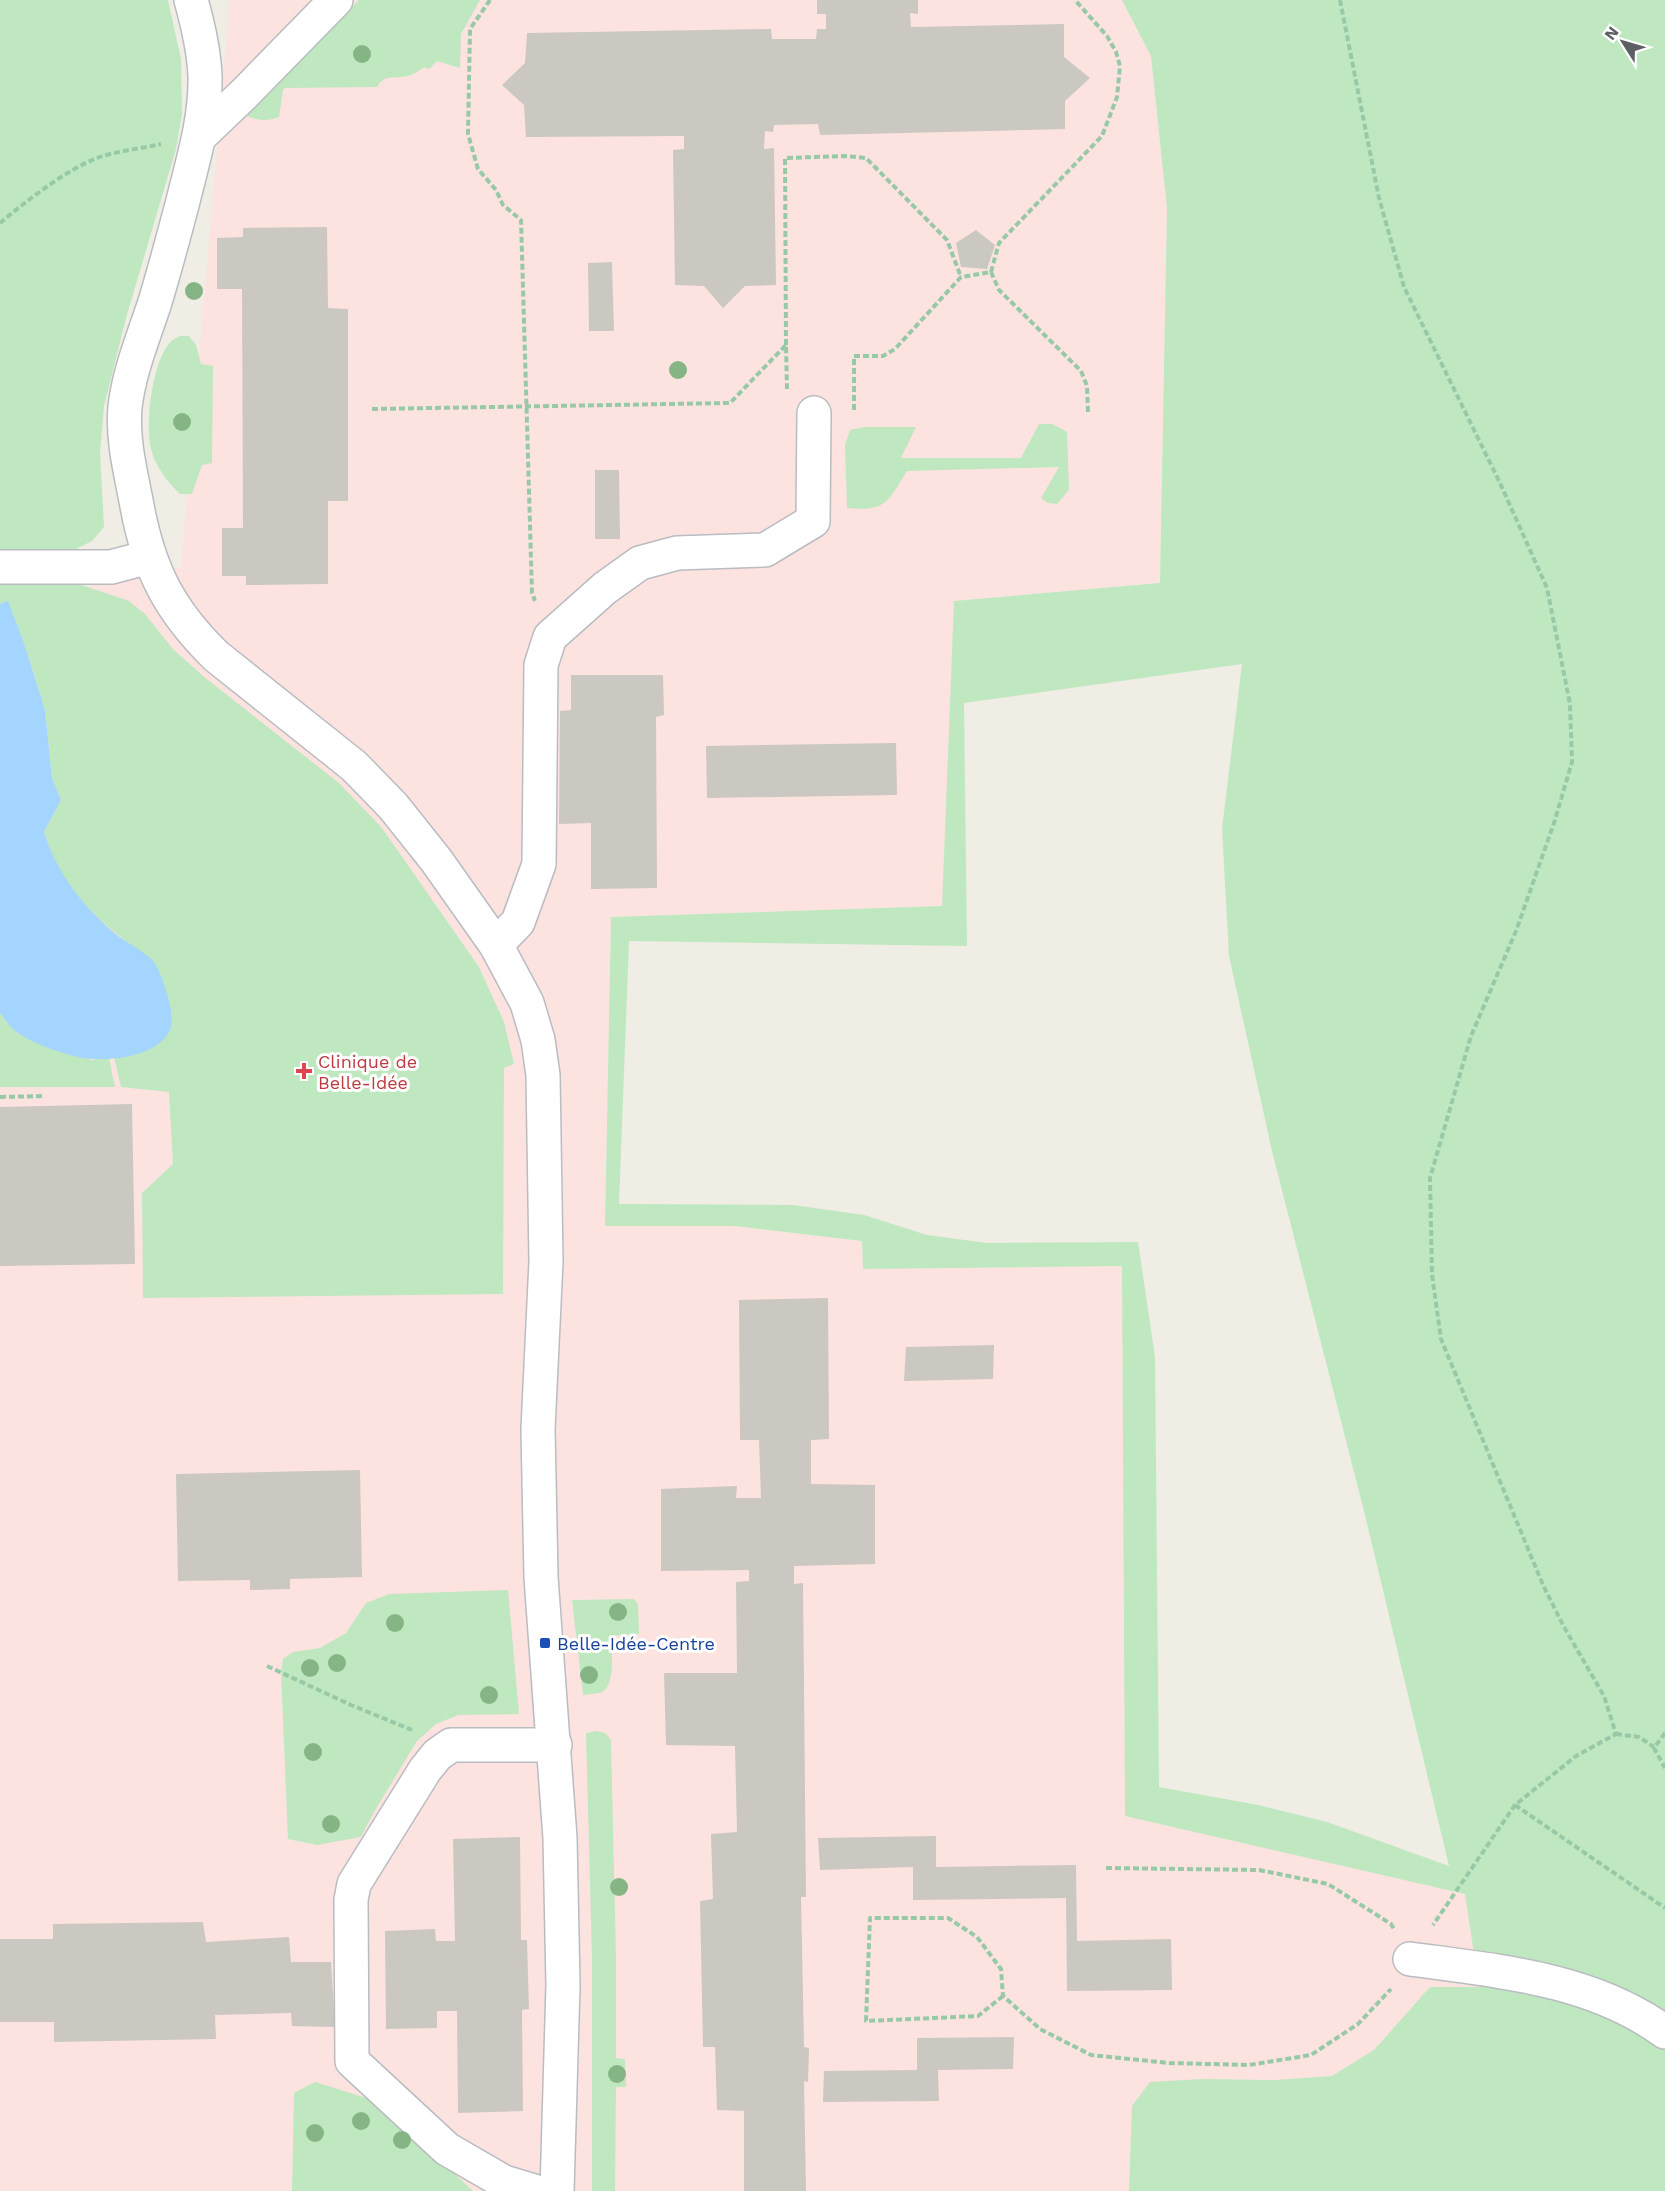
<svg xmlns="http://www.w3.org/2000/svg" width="1665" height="2191" viewBox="0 0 1665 2191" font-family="'Work Sans',sans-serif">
  <rect width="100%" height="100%" fill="#efede4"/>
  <!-- medical -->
  <path fill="#fce3e0" d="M230,0H1122L1151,56L1167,208L1160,583L954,601L943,906L611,917L605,1225L735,1226L862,1241L863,1269L1123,1266L1126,1816L1465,1893L1479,1987H1430L1374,2050L1332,2076L1275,2080L1202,2079L1132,2106L1129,2191H0V605L181,567Z"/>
  <!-- green -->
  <g fill="#bfe8c0" fill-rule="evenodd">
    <path d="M0,0H168L181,59L182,114L176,149L126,318L104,406L100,453L104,527L92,541L72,551L76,583L129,601L145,614L173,649L203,676L339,783L382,828L479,967L504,1022L514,1064L504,1068L503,1294L143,1298L142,1193L173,1164L169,1092L121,1087L114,1057L133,1055L155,963C103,925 64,895 44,832L61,800L52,778L45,710L24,643L8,602L0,604Z"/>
    <path d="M359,0H480L461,34L460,68L437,61L429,69L424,67C419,71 413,75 407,76C394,79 384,74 377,87L285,88L283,90L279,117C271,121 256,121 248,116L249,110Z"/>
    <path d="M1122,0H1665V2191H1129L1132,2106L1150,2082L1202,2079L1275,2080L1332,2076L1374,2050L1430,1987H1479L1465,1894L1125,1816L1122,1266L863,1269L862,1241L735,1226H605L611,917L942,906L954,601L1160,583L1167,208L1151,56ZM1242,664L1222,829L1229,956L1272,1151L1364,1511L1449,1866L1327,1822L1258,1805L1159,1787L1155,1357L1138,1242L987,1243L927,1235L864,1215L793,1205L619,1204L629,941L967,946L964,703Z"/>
    <path d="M180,336H189L196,345L201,364L213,366L212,463L202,465L192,494H180C168,482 157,469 152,452C144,428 152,363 169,344C171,340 177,338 180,336Z"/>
    <path d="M1039,424H1052L1067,432L1069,490L1057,504L1048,503L1041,498L1059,467L907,471C888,501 887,512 847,508L845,445L850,430L864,427H916L901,458H1021Z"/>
    <path d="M0,1013L17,1033L92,1060L109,1058L115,1087H0Z"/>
    <path d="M508,1590L519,1714L458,1715L436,1724L417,1741L374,1812L361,1837L317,1845L288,1839L281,1672L283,1659L293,1652L320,1648L346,1633L366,1603L389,1594Z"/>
    <path d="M634,1599L638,1604L639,1634L612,1636C611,1650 616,1685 602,1692C597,1694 589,1694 583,1695L572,1600Z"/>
    <path d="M597,1731L605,1733L611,1740L616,1957V2058L625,2059L626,2087H616L615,2191H592V1959L586,1733Z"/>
    <path d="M315,2082L376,2101L473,2191H292L294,2093Z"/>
  </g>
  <!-- water -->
  <path fill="#a4d5ff" d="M8,601L24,643L45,710L52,778L61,800L44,832C57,873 83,907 117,935C127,943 151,955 156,965C163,978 175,1013 171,1027C162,1058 103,1063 78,1057C58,1052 36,1045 18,1033C11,1029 6,1020 0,1013V604Z"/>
  <!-- building -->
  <g fill="#cac8c1">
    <path d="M817,0H918V14L910,13L911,27L1064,24V57L1090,78L1065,101V129L820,135L818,124L774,125L773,132L765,131L764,149L774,148L776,285L745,286L723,308L704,286L675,285L673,150L684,149V136L526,137L524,105L502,85L525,63L527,33L771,29L772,39H816L817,29H826V14H817Z"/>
    <path d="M327,227L328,308L348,309V501H328V584L246,585V576H222V528H243L242,289H217V238L243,237V228Z"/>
    <path d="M976,230L995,245L987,269L961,267L956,243Z"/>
    <path d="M612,262L614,331H589L588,263Z"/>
    <path d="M595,470H619L620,539H595Z"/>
    <path d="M571,675H663L664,715L656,717L657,888L591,889V823L559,824L560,711L571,710Z"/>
    <path d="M896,743L897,795L707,798L706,746Z"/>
    <path d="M132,1104L135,1264L0,1266V1107Z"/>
    <path d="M828,1298L829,1439L811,1440V1484L875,1485V1564L794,1566V1584L803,1583L806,1897H801L804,2047L809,2048L808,2082L804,2081L806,2191H744V2111L717,2110L715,2047H703L700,1901L713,1899L711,1834L737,1832L735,1746L666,1745L664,1673H737L736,1582L749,1581V1570L661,1571V1489L737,1486L736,1498H761L759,1440H740L739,1300Z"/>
    <path d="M994,1345L993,1379L904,1381L906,1347Z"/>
    <path d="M360,1470L362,1577L290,1579V1589L250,1590V1580L178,1581L176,1474Z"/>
    <path d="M936,1836V1867L1076,1865L1077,1941L1171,1939L1172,1990L1067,1991L1066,1898L913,1900V1867L820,1870L818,1838Z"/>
    <path d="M520,1837L521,1940H527L529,2009L522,2010L523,2111L458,2113L457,2011H437V2028L386,2029L385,1931L435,1929L436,1941H455L453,1839Z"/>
    <path d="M203,1922L206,1942L289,1937L291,1962H331L335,2027L292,2026L291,2013L215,2015L216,2039L54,2042V2022H0V1939H53V1924Z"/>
    <path d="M1014,2037L1013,2069L938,2070L939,2101L823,2102L824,2071L917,2070V2038Z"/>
  </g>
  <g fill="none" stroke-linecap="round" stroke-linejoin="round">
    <defs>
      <g id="minor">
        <path d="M191,0C198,25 204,50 205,76C206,119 193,160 183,201C174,235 165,269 155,302C144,336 129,371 125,407C122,441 131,473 137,506C149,570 169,610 216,656L354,766L393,806L436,860L496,945L527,1003L538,1040L543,1075L546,1261L538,1429L541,1577L560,1838L563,1985L557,2191"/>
        <path d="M200,136L244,94L336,0"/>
        <path d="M0,567H111L149,557"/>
        <path d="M496,945L518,922L539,864L541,665L550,637L605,588L640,563L677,553L765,550L813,521L814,413"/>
        <path d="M1410,1959C1497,1971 1591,1978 1665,2032"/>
        <path d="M534,2191L504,2182L447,2149L352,2061L351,1900L354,1884L425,1770L437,1755L451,1745H555"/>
      </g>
    </defs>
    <!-- minor casing -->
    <use href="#minor" stroke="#b9bcc1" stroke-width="36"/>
    <!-- path -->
    <g stroke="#98c9a7" stroke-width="4" stroke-dasharray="6 3" stroke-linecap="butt">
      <path d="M490,0L470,29L468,134L478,169L496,190L503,205L521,220L532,593L535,601"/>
      <path d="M1340,0L1379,198L1404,287L1500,483L1547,588L1570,704L1572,762L1554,823L1516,931L1471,1036L1430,1178L1432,1274L1441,1339L1543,1585L1564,1627L1604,1696L1616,1734L1576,1756L1515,1805L1433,1925"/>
      <path d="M0,223C25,202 66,170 97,158C116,151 140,149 161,144"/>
      <path d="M991,272L999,290L1081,371L1087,386L1088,412"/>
      <path d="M786,345L785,158L845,156L866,158L947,240L961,277"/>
      <path d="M372,409L730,403L786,345L787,389"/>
      <path d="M854,410V356H883L895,349L961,277L991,272L999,243L1102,136L1117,97L1120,66L1116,52L1107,36L1075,0"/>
      <path d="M0,1097L44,1096"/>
      <path d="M267,1666L351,1705L412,1730"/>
      <path d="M1665,1733L1654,1748L1665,1768"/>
      <path d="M1616,1734L1639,1737L1654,1747"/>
      <path d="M1515,1805L1665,1908"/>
      <path d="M1106,1868L1259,1870L1328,1884L1391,1924L1394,1929"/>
      <path d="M1003,1996L978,2016L866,2021L870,1918H948L977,1937L1001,1969L1003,1996L1040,2029L1091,2055L1169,2063L1249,2065L1311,2055L1358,2024L1391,1989"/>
    </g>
    <!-- minor -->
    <use href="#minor" stroke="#fff" stroke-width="33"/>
  </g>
  <!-- trees -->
  <g fill="#86b585">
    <circle cx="362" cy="54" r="9"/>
    <circle cx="194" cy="291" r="9"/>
    <circle cx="678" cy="370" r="9"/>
    <circle cx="182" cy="422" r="9"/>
    <circle cx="618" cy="1612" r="9"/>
    <circle cx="395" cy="1623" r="9"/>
    <circle cx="337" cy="1663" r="9"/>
    <circle cx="310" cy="1668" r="9"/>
    <circle cx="589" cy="1675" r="9"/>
    <circle cx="489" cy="1695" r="9"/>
    <circle cx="313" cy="1752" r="9"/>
    <circle cx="331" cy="1824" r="9"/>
    <circle cx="619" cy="1887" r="9"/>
    <circle cx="617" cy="2074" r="9"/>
    <circle cx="361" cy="2121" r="9"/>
    <circle cx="315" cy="2133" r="9"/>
    <circle cx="402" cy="2140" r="9"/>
  </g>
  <!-- markers -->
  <path fill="#e0444e" stroke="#fff" stroke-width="2" d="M301 1062h6v6h6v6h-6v6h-6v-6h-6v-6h6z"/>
  <rect fill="#1a4fb4" stroke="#fff" stroke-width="2" x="539" y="1637" width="12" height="12" rx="3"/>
  <g text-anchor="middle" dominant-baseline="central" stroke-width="6" stroke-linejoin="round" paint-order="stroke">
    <!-- health labels -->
    <g font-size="18" fill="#be3a42" stroke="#fff" text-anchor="start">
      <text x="318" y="1061">Clinique de<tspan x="318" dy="21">Belle-Idée</tspan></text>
    </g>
    <!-- transit labels -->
    <g font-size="18" fill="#164399" stroke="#fff" text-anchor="start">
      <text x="557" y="1643">Belle-Idée-Centre</text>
    </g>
  </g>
  <!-- north arrow -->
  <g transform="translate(1623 42) rotate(307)" stroke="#ffffff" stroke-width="4.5" paint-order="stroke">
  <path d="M0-4.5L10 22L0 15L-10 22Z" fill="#5c6065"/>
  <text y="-9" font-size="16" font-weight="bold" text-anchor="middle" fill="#5c6065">N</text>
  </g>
</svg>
